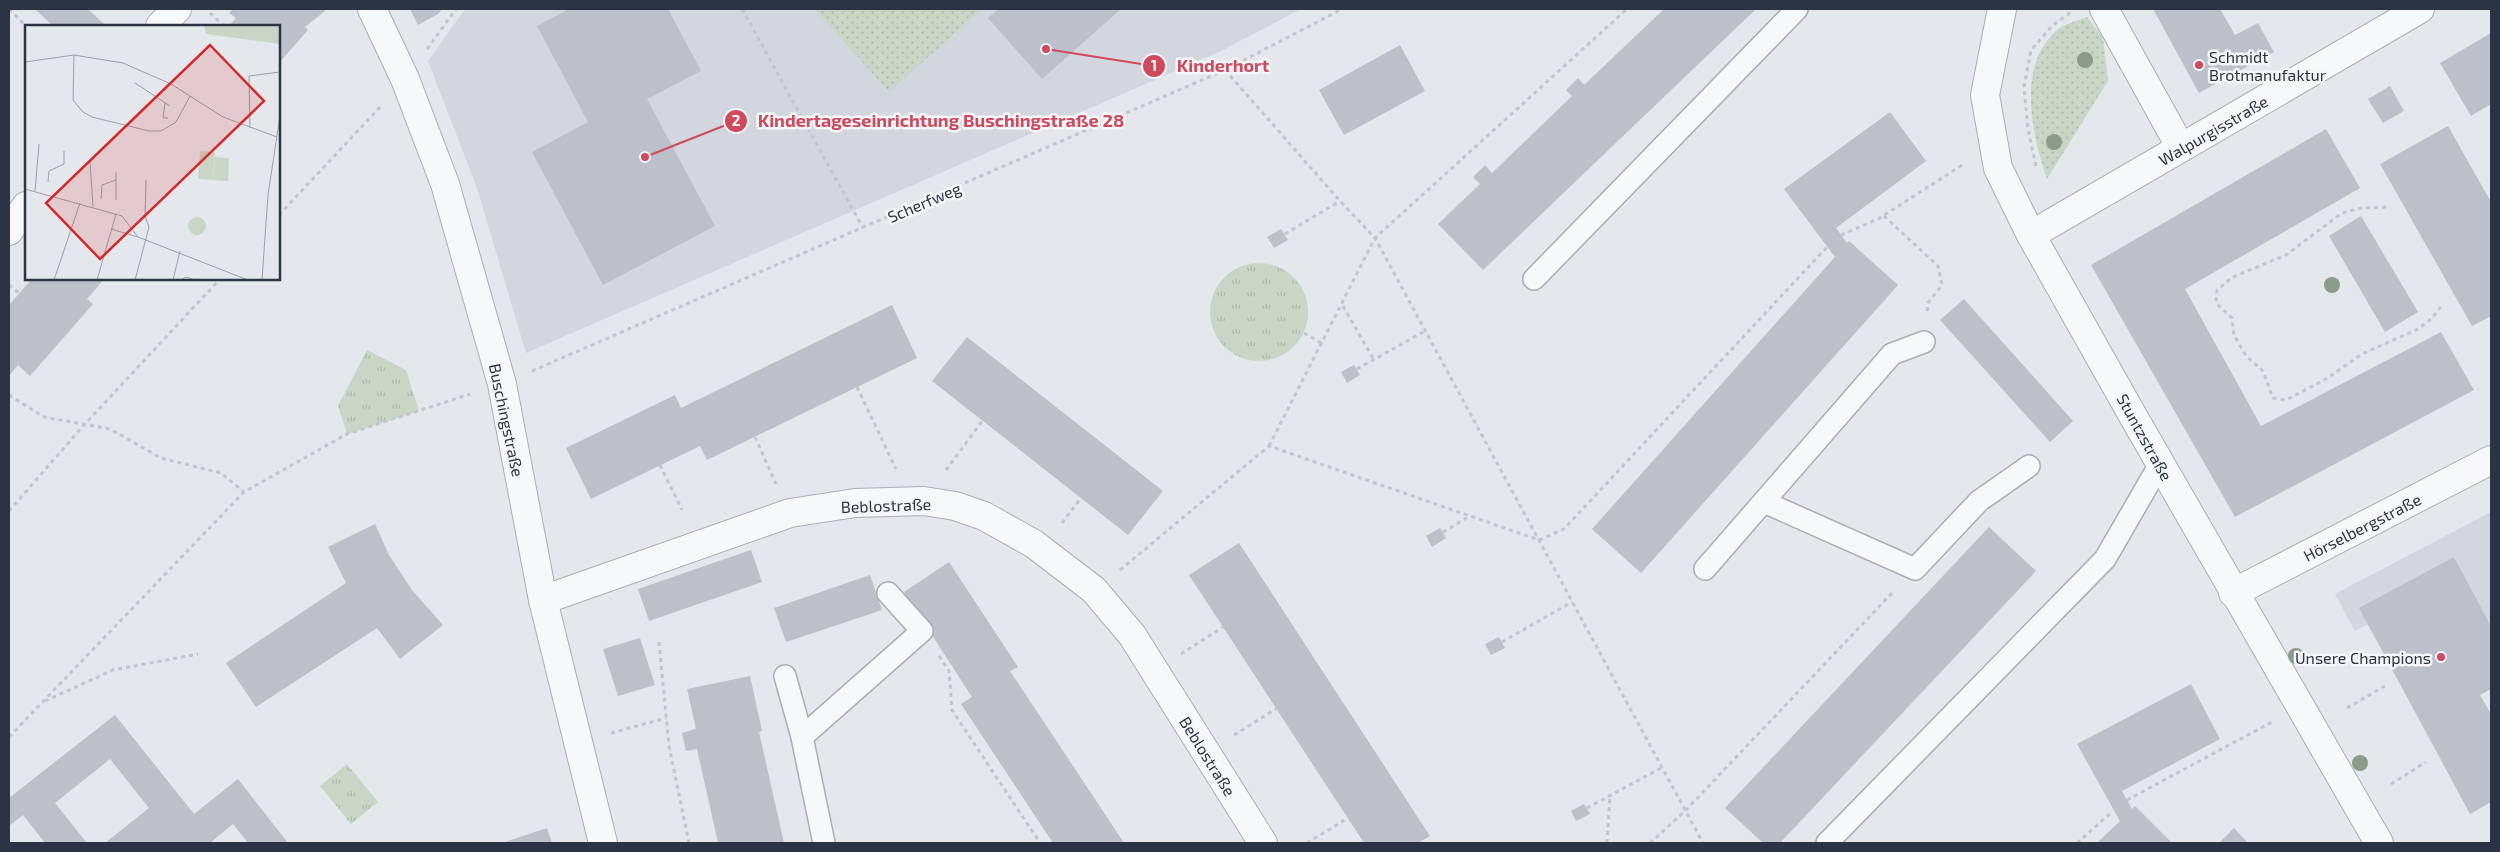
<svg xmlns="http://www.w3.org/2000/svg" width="2500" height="852" viewBox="0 0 2500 852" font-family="'Exo 2',sans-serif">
  <defs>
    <pattern id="grass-dots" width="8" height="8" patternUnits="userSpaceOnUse" patternTransform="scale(1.25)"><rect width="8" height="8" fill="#c9d6c5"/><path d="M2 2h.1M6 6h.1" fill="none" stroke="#adb8ab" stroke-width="1.8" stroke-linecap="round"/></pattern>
    <pattern id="park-tufts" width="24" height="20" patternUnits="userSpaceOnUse" patternTransform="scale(1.25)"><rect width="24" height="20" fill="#c9d6c5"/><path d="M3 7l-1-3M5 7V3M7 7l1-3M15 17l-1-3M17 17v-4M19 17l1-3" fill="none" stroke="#adb8ab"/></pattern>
  </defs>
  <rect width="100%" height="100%" fill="#e4e7ec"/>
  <!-- built -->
  <g fill="#d2d6de">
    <path d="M465,9H1301L1219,52L526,353L477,188L428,61Z"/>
    <path d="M2491,512V626L2454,557L2368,624L2355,631L2335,594Z"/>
  </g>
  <!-- grass -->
  <g fill="url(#grass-dots)">
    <path d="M815,9H982L889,92Z"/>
    <path d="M2087,17L2103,38L2108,81L2047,179C2032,134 2016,67 2056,31C2063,24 2078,21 2087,17Z"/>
  </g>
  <!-- park -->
  <g fill="url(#park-tufts)">
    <circle cx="1259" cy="312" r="49"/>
    <path d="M367,350L406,370L419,411L347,434L338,406Z"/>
    <path d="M347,764L378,802L351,824L320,786Z"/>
  </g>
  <!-- building -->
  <g fill="#bbc0ca">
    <path d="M35,9H88L106,26H53Z"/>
    <path d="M233,9H324L325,11L305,27L308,30L279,63V26H229L236,18L229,13Z"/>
    <path d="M410,9H442L438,14L418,25Z"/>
    <path d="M569,9H668L701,71L647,99L715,226L603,285L532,152L588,122L537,26Z"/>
    <path d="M999,9H1121L1042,79L988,18Z"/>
    <path d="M1664,9H1756L1483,270L1438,224L1480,184L1473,177L1485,165L1492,173L1572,96L1566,90L1578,78L1584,85Z"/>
    <path d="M2153,9H2220L2235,35L2258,23L2274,52L2199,93Z"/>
    <path d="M2491,33V104L2471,116L2440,63Z"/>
    <path d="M1400,45L1425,91L1344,135L1319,90Z"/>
    <path d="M2390,86L2404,111L2383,123L2368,99Z"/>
    <path d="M1890,112L1926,161L1836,228L1847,243L1849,241L1898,285L1641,573L1592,529L1835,257L1784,189Z"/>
    <path d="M2448,126L2491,202V316L2472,326L2380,164Z"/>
    <path d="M2326,129L2360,188L2185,289L2261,426L2441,332L2474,390L2235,517L2091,265Z"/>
    <path d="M2361,216L2418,312L2385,332L2329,236Z"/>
    <path d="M1281,229L1288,240L1274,248L1267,237Z"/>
    <path d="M32,279H104L87,299L93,304L30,376L18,365L9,376V305Z"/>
    <path d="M1964,299L2073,421L2050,442L1940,320Z"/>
    <path d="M892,305L917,358L707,460L700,446L591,499L566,448L675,395L681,408Z"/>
    <path d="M967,337L1163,491L1128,535L932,381Z"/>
    <path d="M1354,365L1360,375L1347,383L1341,372Z"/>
    <path d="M375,524L389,555L412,590L443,625L400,659L377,628L256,707L226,663L346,583L328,547Z"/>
    <path d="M1989,527L2036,571L1780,843H1763L1725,808Z"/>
    <path d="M1440,528L1446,538L1432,547L1426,536Z"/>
    <path d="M1239,543L1430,836L1418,843H1364L1189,575Z"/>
    <path d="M751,550L762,582L649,621L638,589Z"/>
    <path d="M2454,557L2491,626V689L2480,695L2491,714V802L2470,814L2359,608Z"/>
    <path d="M949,562L1018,667L1010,671L1124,843H1053L961,704L972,697L904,592Z"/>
    <path d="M870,575L882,610L786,642L774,608Z"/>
    <path d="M1499,637L1505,648L1491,655L1485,644Z"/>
    <path d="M640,638L655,685L618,696L603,649Z"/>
    <path d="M750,676L762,731L759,732L784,843H718L697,749L686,751L682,733L696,729L687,689Z"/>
    <path d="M2191,684L2220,739L2122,791L2132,809L2135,806L2172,843H2097L2120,821L2077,744Z"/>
    <path d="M115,715L194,814L238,779L288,843H248L233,824L210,843H105L149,808L110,759L55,803L87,843H45L23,815L9,826V798Z"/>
    <path d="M1584,804L1590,814L1576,821L1571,811Z"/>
    <path d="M547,828L552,843H502Z"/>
    <path d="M2234,828L2248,843H2219Z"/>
  </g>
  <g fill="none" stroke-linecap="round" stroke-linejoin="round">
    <defs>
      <g id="service">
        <path d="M1534,279L1797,9"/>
        <path d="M1764,502L1915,569L1979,501L2029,466"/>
        <path d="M1705,569L1892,354L1924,342"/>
        <path d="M785,676L802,737L824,843"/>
        <path d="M802,737L922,631L888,593"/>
        <path d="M1827,843L2105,559L2160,464"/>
      </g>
      <g id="minor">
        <path d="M372,9L405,79L445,184L502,384L543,600L603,843"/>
        <path d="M2002,9L1985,95L1998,168L2031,235L2133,416L2379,843"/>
        <path d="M2104,9L2181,148"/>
        <path d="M160,26L177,9"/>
        <path d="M9,231L26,206"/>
        <path d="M2031,235L2420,9"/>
        <path d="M2233,593L2491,460"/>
        <path d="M543,600L790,513L855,503L924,501L955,506L984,516L1034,544L1094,590L1132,635L1263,843"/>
      </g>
    </defs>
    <!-- service casing -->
    <use href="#service" stroke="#a9aeb7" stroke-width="24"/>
    <!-- minor casing -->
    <use href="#minor" stroke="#a9aeb7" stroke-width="30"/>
    <!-- path -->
    <g stroke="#c2c5cb" stroke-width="3" stroke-dasharray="4 4" stroke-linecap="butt">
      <path d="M9,9L26,26"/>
      <path d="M742,9L863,228"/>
      <path d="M210,13L224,26"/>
      <path d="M427,49L456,9"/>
      <path d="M1225,70L1340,201L1375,238L1703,843"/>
      <path d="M2036,166L2028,129L2024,87L2031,50L2052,26L2071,12"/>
      <path d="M2386,207L2362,208L2342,213L2286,255L2233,277L2217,290L2216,303L2232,318L2234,335L2246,356L2263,371L2273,398L2286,400L2326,379L2362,354L2418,329L2431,319L2443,304"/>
      <path d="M279,215L381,106"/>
      <path d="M1884,216L1938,266L1942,285L1928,303L1927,313"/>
      <path d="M1285,234L1340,201"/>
      <path d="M1841,235L1878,219L1964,164"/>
      <path d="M9,285L19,293"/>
      <path d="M1343,306L1374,360"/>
      <path d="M1304,333L1323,344"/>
      <path d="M1357,369L1425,331"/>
      <path d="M532,371L1225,70L1342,9"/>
      <path d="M857,387L896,469"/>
      <path d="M9,395L44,417L110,429L161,458L221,473L244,492"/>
      <path d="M755,437L776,484"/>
      <path d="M1269,446L1375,238L1627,9"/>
      <path d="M660,465L682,510"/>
      <path d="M946,470L983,420"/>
      <path d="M9,511L84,425L220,279"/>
      <path d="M1062,523L1081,498"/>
      <path d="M1443,532L1470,516"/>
      <path d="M1120,570L1269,446L1539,540L1564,529L1827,247"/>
      <path d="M659,642L669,746L689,843"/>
      <path d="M1502,642L1572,602"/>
      <path d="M1181,654L1223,627"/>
      <path d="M939,656L949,671L952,710L1040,843"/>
      <path d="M45,701L113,670L198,654"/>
      <path d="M2347,708L2385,686"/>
      <path d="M611,733L666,718"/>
      <path d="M1234,735L1276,709"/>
      <path d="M9,737L244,492L347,434L470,394"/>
      <path d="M2391,784L2426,762"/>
      <path d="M2127,800L2272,722"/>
      <path d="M1587,808L1661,768"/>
      <path d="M1307,843L1348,818"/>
      <path d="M1607,843L1610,796"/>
      <path d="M1650,843L1685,811L1893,592"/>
      <path d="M2077,843L2113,811"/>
    </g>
    <!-- service -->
    <use href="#service" stroke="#f7f8fa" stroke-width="21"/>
    <!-- minor -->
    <use href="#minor" stroke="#f7f8fa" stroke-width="28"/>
  </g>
  <!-- trees -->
  <g fill="#899d89">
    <circle cx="2085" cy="60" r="8"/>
    <circle cx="2054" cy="142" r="8"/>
    <circle cx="2332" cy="285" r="8"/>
    <circle cx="2296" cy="656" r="8"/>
    <circle cx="2360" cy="763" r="8"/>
  </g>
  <!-- markers -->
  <g fill="#d1495b" stroke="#f4f6f9" stroke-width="2">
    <circle cx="2199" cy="65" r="5"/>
    <circle cx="2441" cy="657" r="5"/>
  </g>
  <g text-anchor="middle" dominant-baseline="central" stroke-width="5" stroke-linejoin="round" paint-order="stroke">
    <!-- poi labels -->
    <g font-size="16" fill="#2b3445" stroke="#f4f6f9" text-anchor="start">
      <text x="2209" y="56">Schmidt<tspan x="2209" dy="18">Brotmanufaktur</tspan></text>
      <text x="2431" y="657" text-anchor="end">Unsere Champions</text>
    </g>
    <!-- street labels -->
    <g font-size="16" fill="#2b3445" stroke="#f4f6f9">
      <text transform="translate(2213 130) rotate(-30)">Walpurgisstraße</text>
      <text transform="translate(924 202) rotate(-23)">Scherfweg</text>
      <text transform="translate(507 420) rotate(78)">Buschingstraße</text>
      <text transform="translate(2145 437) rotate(61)">Stuntzstraße</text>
      <text transform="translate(886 505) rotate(-2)">Beblostraße</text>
      <text transform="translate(2362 527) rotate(-27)">Hörselbergstraße</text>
      <text transform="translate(1208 756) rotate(58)">Beblostraße</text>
    </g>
  </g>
  <!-- overview -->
  <g transform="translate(25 25)">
    <rect width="255" height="255" fill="#e4e7ec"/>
    <path d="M175,126L190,127L188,155L173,154Z" fill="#c9d6c5"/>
    <path d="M179,0H255V19L181,9ZM190,132L204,133L203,156L188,155ZM163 201a9 9 0 1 1 18 0a9 9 0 1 1-18 0Z" fill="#c9d6c5"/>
    <path fill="none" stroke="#9a9fa9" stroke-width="1" d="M49,30L48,75L58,87L67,92L124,106H136L151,97L165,71M0,37L49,30L98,38L146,59L198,92L252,112M110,58L145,81M140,78L138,93H143M225,103L224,51L255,47M65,136L68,182M91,147V175M23,157L24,146L39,139V126M0,164L97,191L113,212L223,255M10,166L14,119M76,174L77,160L91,155M86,204L113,212M29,255L55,178M72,255L91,189M110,255L124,202L120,191L121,155M148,255L155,226M156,255L161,252L170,255M237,255L243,170L255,91"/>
    <path fill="#d62828" fill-opacity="0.15" stroke="#d62828" stroke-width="2.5" d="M185,20L239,76L75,234L21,178Z"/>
    <rect width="255" height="255" fill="none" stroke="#2b3445" stroke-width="2.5"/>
  </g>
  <!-- callouts -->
  <path fill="none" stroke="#d1495b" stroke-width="2" d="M1046 49L1154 66M645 157L736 121"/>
  <g fill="#d1495b" stroke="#f4f6f9" stroke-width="2">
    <circle cx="1046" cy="49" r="5"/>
    <circle cx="645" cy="157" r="5"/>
    <circle cx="1154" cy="66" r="12"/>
    <circle cx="736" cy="121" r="12"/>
  </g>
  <g font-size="15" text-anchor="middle" font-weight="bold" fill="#fff">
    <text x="1154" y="71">1</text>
    <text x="736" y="126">2</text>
  </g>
  <g font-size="18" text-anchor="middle" font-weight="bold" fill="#d1495b" stroke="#f4f6f9" stroke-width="5" stroke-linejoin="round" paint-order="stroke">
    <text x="1223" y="72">Kinderhort</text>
    <text x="941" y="127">Kindertageseinrichtung Buschingstraße 28</text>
  </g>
  <!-- border -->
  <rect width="2500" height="852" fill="none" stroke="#2b3445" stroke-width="20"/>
</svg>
